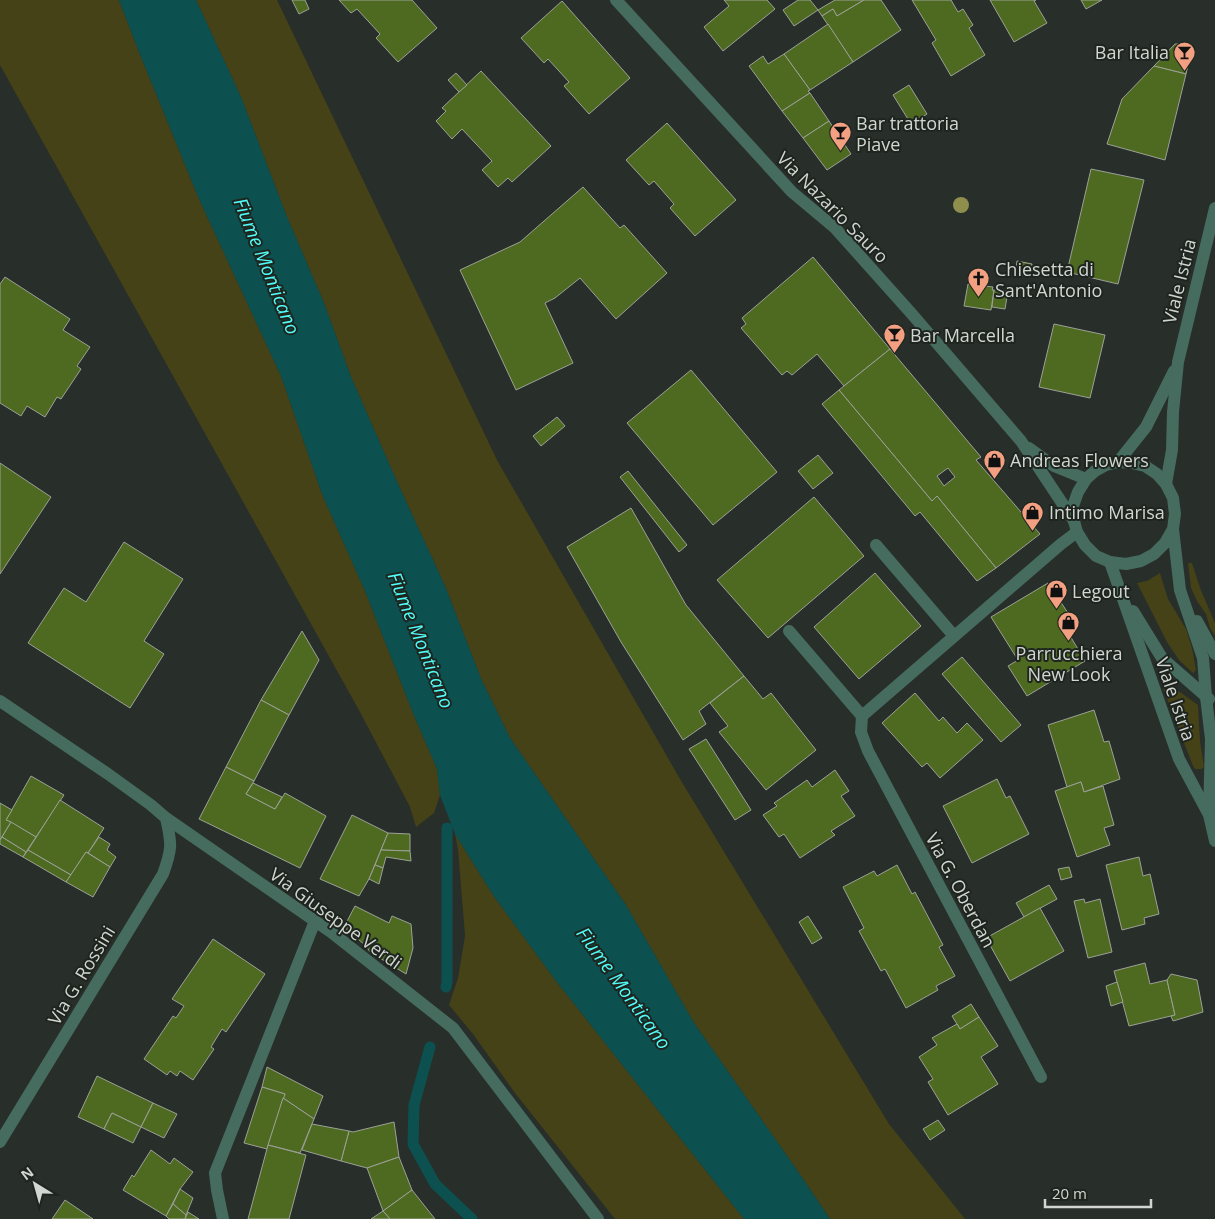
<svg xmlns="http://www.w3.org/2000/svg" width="1215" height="1219" viewBox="0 0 1215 1219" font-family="'Open Sans',sans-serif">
  <rect width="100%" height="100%" fill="#282e29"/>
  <!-- green -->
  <g fill="#454218">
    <path d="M0,0H119L139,52L199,199L281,376L322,494L365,591L413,713L437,769L440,795L434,813L416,827L410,807L360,712L0,65Z"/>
    <path d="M196,0H277L497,460L680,779L889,1124L965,1219H830L799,1173L694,1023L626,905L510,738L482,681L445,586L398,484L351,377L324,303L287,217L241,97Z"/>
    <path d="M1188,563H1192L1200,588L1215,623V636L1210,628L1206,614L1197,601L1191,588Z"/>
    <path d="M1160,573L1168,599L1186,629L1192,648L1196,670L1193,673L1179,660L1167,642L1137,583L1147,581Z"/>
    <path d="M1165,684L1170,685L1198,705L1200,741L1204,767L1201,769H1195L1193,766L1163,688Z"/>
    <path d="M455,834L493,895L556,981L744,1219H615L515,1093L473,1034L449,1005L458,978L465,936L458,849Z"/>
  </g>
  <!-- water -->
  <path fill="#0c5150" d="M119,0H196L241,97L287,217L324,303L351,377L398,484L445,586L482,681L510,738L626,905L694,1023L799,1173L830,1219H744L556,981L493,895L455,834L440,795L437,769L413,713L365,591L322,494L281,376L199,199L139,52Z"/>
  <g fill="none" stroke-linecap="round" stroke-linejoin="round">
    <!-- stream -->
    <g stroke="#0c5150" stroke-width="11">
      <path d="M446,987L447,982V828"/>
      <path d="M430,1047L414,1105L413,1144L435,1184L472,1219"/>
    </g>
  </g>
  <!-- building -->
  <g fill="#4e6a20" stroke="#9ca198" fill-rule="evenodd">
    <path d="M292,0H305L309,9L299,14Z"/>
    <path d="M339,0H412L437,28L398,62L376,38L380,34L357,9L351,13Z"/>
    <path d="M724,0H767L775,9L723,51L704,27L729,6Z"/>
    <path d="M798,0H810L818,10L794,26L783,10Z"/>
    <path d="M835,0H864L837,16L833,9L822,16L818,10Z"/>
    <path d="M864,0H881L901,30L853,62L822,16L833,9L837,16Z"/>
    <path d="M912,0H951L958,12L963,9L973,25L969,28L985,55L951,76L932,43L936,40Z"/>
    <path d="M990,0H1036L1034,1L1047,23L1014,42Z"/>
    <path d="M1081,0H1102L1086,9Z"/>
    <path d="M562,1L630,78L589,114L564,86L569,82L548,59L544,63L521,38Z"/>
    <path d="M828,24L853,62L810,90L784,54Z"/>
    <path d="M1175,44H1182L1188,49L1189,61L1186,74L1154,66Z"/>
    <path d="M784,54L810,90L808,91L810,93L782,111L749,66L763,56L768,64Z"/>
    <path d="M1154,66L1186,74L1165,160L1107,144L1122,99Z"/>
    <path d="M481,71L551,146L512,182L508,178L498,187L482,170L492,161L462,129L452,139L436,121L446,111L442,108Z"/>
    <path d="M456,73L467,85L459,92L448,80Z"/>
    <path d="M909,85L927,114L911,124L893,95Z"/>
    <path d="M810,93L829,121L803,138L782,111Z"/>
    <path d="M829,121L851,154L827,170L803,138Z"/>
    <path d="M667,123L736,200L695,236L670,208L674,204L654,181L649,185L626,160Z"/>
    <path d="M1091,169L1144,180L1118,284L1067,272Z"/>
    <path d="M583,187L620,228L624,225L667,273L616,319L580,278L555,298L545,303L573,363L516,390L460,270L520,242Z"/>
    <path d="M813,257L890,349L844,386L817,354L792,375L787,371L782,375L741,328L746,324L742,318Z"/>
    <path d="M1017,261L1032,264L1030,277L1015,274Z"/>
    <path d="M5,277L70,319L63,330L90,347L77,366L81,369L61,399L57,397L45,417L27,406L21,416L0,403V284Z"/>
    <path d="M968,284L993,287L992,290H994L991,310L964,306Z"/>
    <path d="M994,290L1008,291L1005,309L992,307Z"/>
    <path d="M1054,324L1105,335L1090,398L1039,387Z"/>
    <path d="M890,349L981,457L976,460L1040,534L996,568L937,496L932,501L839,390ZM948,468L955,477L944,486L937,476Z"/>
    <path d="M691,370L777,472L713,525L627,423Z"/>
    <path d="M839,390L932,501L937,496L996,568L977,581L920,512L915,516L822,404Z"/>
    <path d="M557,417L565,426L541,446L533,436Z"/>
    <path d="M818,455L833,473L813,489L798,471Z"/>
    <path d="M0,463L51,497L0,574Z"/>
    <path d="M628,471L687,545L679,552L620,477Z"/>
    <path d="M814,497L864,556L768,638L717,580Z"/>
    <path d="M631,508L686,605L744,676L699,711L706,724L683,740L621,642L567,547Z"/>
    <path d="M124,542L183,579L144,641L164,654L130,708L28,643L64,588L86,602Z"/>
    <path d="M875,573L921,626L859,679L814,627Z"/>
    <path d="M1048,583L1072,619L1063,624L1085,661L1027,696L1008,666L1018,660L991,617Z"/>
    <path d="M302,631L319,660L289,715L261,700Z"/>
    <path d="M962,657L1021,725L1001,742L942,674Z"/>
    <path d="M744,676L763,699L771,693L816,750L766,790L719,732L728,726L710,703Z"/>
    <path d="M915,693L939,721L943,717L957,733L967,723L983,740L940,778L927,763L922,767L882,723Z"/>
    <path d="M261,700L289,715L254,781L226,767Z"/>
    <path d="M1094,710L1104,742L1109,741L1120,779L1084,792L1081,782L1067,787L1048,725Z"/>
    <path d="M706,739L751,810L735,820L689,749Z"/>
    <path d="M226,767L254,781L246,794L275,809L285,793L326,816L300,868L199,819Z"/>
    <path d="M835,770L849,791L841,796L855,816L831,831L835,835L800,858L784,834L779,837L763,815L777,806L774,803L807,780L812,787Z"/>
    <path d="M31,776L64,795L36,837L6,820Z"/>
    <path d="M997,779L1006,798L1010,796L1029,834L972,863L943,806Z"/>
    <path d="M1081,782L1084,792L1103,786L1114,825L1104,828L1110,845L1077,857L1055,791Z"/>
    <path d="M253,783L282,797L275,809L246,794Z"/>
    <path d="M60,800L104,828L88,853L86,852L71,875L28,850Z"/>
    <path d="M0,803L12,810L6,820L11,822L0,840Z"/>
    <path d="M352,815L388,833L369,879L359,896L320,879Z"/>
    <path d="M11,822L36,837L26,852L2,837Z"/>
    <path d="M388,833L410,834V851L381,850Z"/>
    <path d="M2,837L26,852L23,857L0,844V840Z"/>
    <path d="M99,837L110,844L107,850L116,857L110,867L88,853Z"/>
    <path d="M28,850L71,875L66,882L23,857Z"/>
    <path d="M381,850L410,851L411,861L386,857L383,868L375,865Z"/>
    <path d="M86,852L110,867L93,897L66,882Z"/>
    <path d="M1139,857L1143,876L1150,874L1159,914L1144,918L1145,924L1122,930L1106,865Z"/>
    <path d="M375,865L383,868L379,884L369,879Z"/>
    <path d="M897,865L912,894L915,892L943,945L939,947L955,976L936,986L938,990L906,1008L885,969L881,971L859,931L864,928L843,887L874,871L877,876Z"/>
    <path d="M1069,867L1072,877L1061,880L1058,869Z"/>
    <path d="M1049,885L1057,899L1024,917L1016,903Z"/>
    <path d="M1084,899L1085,903L1100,899L1112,952L1088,958L1074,901Z"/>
    <path d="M355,906L389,923L392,916L411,924L413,948L406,974L370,952L366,946L344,927Z"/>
    <path d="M1040,908L1064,951L1010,981L986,938Z"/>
    <path d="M808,916L822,938L812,944L799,922Z"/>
    <path d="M213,939L265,974L226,1032L222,1029L211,1047L214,1049L193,1080L180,1071L177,1076L170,1071L167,1075L144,1059L173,1016L176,1018L184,1006L172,999Z"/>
    <path d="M1145,963L1150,984L1167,980L1175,1015L1129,1026L1114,971Z"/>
    <path d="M1171,974L1197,980L1203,1012L1173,1021L1171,1016L1175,1015L1167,980Z"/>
    <path d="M1117,982L1123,1002L1111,1006L1106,986Z"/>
    <path d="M971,1004L979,1017L960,1029L952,1016Z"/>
    <path d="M979,1017L998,1046L981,1057L998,1084L948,1115L928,1082L933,1079L919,1057L937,1045L932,1038L957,1024L960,1029Z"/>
    <path d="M267,1067L323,1096L314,1119L283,1098L285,1094L262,1087Z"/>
    <path d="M97,1076L153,1103L141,1127L112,1113L104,1129L78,1117Z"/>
    <path d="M262,1087L285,1094L267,1149L244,1143Z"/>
    <path d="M283,1098L314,1119L300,1153L268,1145Z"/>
    <path d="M153,1103L177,1114L164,1138L141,1127Z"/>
    <path d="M112,1113L141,1127L133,1143L104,1129Z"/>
    <path d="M938,1120L945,1130L930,1140L923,1129Z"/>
    <path d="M394,1122L399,1157L367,1168L341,1161L349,1131L353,1132Z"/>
    <path d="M312,1124L349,1131L341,1161L302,1150Z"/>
    <path d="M268,1145L306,1155L289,1219H248Z"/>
    <path d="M151,1150L170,1164L174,1158L193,1172L180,1189L166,1216L123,1190L132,1175L134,1177Z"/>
    <path d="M399,1157L412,1190L383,1211L367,1168Z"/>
    <path d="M180,1189L193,1198L186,1215L173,1204Z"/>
    <path d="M412,1190L435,1219H390L383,1211Z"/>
    <path d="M65,1200L93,1219H52Z"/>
    <path d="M173,1204L186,1215L185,1219H169L166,1216Z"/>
    <path d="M383,1211L390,1219H371Z"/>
    <path d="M188,1212L199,1219H185Z"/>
  </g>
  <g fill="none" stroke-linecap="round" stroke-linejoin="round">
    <!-- service -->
    <g stroke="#466b5f" stroke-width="12">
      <path d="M876,545L954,636"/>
      <path d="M223,1219L217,1190L215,1173L315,921"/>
    </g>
    <!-- minor -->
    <g stroke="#466b5f" stroke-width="12">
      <path d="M616,0L792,192L835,228L911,313L1021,441L1074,521"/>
      <path d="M1029,448L1054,466L1086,479"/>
      <path d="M789,631L862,716L1061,544L1077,532"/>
      <path d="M0,701L108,774L151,805L166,818L331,932L453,1028L598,1219"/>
      <path d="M862,716L861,732L868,751L1041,1077"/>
      <path d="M0,1142L163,874C172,849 172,845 166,818"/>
    </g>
    <!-- tertiary -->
    <g stroke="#466b5f" stroke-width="12">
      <path d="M1118,462L1146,427L1174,371"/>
      <path d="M1166,484L1172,450L1173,412L1178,362L1215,208"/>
      <path d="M1173,529L1165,543L1154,554L1141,561L1126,564L1110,562L1096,556L1085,545L1077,532L1074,521L1073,506L1078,492L1086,479L1095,471L1106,465L1118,462L1132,463L1145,466L1157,474L1166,484L1173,498L1175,514L1173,529L1180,590L1203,658L1206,697L1211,739L1209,815L1215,841"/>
      <path d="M1110,562L1179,759L1208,813"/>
      <path d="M1133,611L1162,658L1209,699"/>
      <path d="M1197,621L1215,654"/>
    </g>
  </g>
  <!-- trees -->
  <circle fill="#8e8e4d" cx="961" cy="205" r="8"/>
  <!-- icons -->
  <defs>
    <symbol id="bar-pin" viewBox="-11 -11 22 30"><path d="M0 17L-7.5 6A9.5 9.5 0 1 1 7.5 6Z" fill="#f2a081" stroke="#1e251f"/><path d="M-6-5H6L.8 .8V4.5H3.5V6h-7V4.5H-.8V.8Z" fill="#111"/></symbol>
    <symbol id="church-pin" viewBox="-11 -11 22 30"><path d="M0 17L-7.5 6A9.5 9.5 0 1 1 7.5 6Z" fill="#f2a081" stroke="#1e251f"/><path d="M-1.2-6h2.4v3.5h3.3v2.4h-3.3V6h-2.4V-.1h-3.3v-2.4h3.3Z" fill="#111"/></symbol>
    <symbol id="shop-pin" viewBox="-11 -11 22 30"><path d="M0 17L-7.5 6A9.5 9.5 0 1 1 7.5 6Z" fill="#f2a081" stroke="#1e251f"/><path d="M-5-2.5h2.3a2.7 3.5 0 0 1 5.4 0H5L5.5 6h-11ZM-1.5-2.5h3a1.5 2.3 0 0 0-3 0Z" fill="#111"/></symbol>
  </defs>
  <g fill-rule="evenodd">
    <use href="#bar-pin" x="1172" y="40" width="25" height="34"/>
    <use href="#bar-pin" x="828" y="120" width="25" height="34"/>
    <use href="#church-pin" x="966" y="266" width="25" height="34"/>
    <use href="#bar-pin" x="882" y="322" width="25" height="34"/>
    <use href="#shop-pin" x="982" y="448" width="25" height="34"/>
    <use href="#shop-pin" x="1020" y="500" width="25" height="34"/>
    <use href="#shop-pin" x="1044" y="578" width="25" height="34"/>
    <use href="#shop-pin" x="1056" y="610" width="25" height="34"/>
  </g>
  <g text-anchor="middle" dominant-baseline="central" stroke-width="4" stroke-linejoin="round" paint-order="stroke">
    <!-- poi labels -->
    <g font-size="18" fill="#d2d6d2" stroke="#1e251f" text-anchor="start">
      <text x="1169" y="52" text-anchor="end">Bar Italia</text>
      <text x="856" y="123">Bar trattoria<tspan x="856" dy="21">Piave</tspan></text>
      <text x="995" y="269">Chiesetta di<tspan x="995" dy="21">Sant'Antonio</tspan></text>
      <text x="910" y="335">Bar Marcella</text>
      <text x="1010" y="460">Andreas Flowers</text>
      <text x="1049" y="512">Intimo Marisa</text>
      <text x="1072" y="591">Legout</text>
      <text x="1069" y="653" text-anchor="middle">Parrucchiera<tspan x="1069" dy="21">New Look</tspan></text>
    </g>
    <!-- street labels -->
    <g font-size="18" fill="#d2d6d2" stroke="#1e251f">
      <text transform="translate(833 207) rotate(45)">Via Nazario Sauro</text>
      <text transform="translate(1179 281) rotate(-76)">Viale Istria</text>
      <text transform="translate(1176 699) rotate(71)">Viale Istria</text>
      <text transform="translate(961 890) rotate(62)">Via G. Oberdan</text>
      <text transform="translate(336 918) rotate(36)">Via Giuseppe Verdi</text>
      <text transform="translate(81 975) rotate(-59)">Via G. Rossini</text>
    </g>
    <!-- water labels -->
    <g font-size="19" font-style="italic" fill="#51fbf7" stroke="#1e251f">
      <text transform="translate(267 266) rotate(68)">Fiume Monticano</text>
      <text transform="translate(421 640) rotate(68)">Fiume Monticano</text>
      <text transform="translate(624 988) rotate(54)">Fiume Monticano</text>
    </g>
  </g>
  <!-- north arrow -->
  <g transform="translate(35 1184) rotate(323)" stroke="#1e251f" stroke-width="4" paint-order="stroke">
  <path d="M0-4L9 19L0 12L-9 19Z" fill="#d2d6d2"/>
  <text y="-8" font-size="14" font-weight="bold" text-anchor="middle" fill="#d2d6d2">N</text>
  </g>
  <!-- scale -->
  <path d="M1045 1199v8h106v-8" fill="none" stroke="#d2d6d2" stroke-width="2.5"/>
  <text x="1052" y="1199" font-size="15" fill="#d2d6d2" stroke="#1e251f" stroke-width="4" paint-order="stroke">20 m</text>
</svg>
